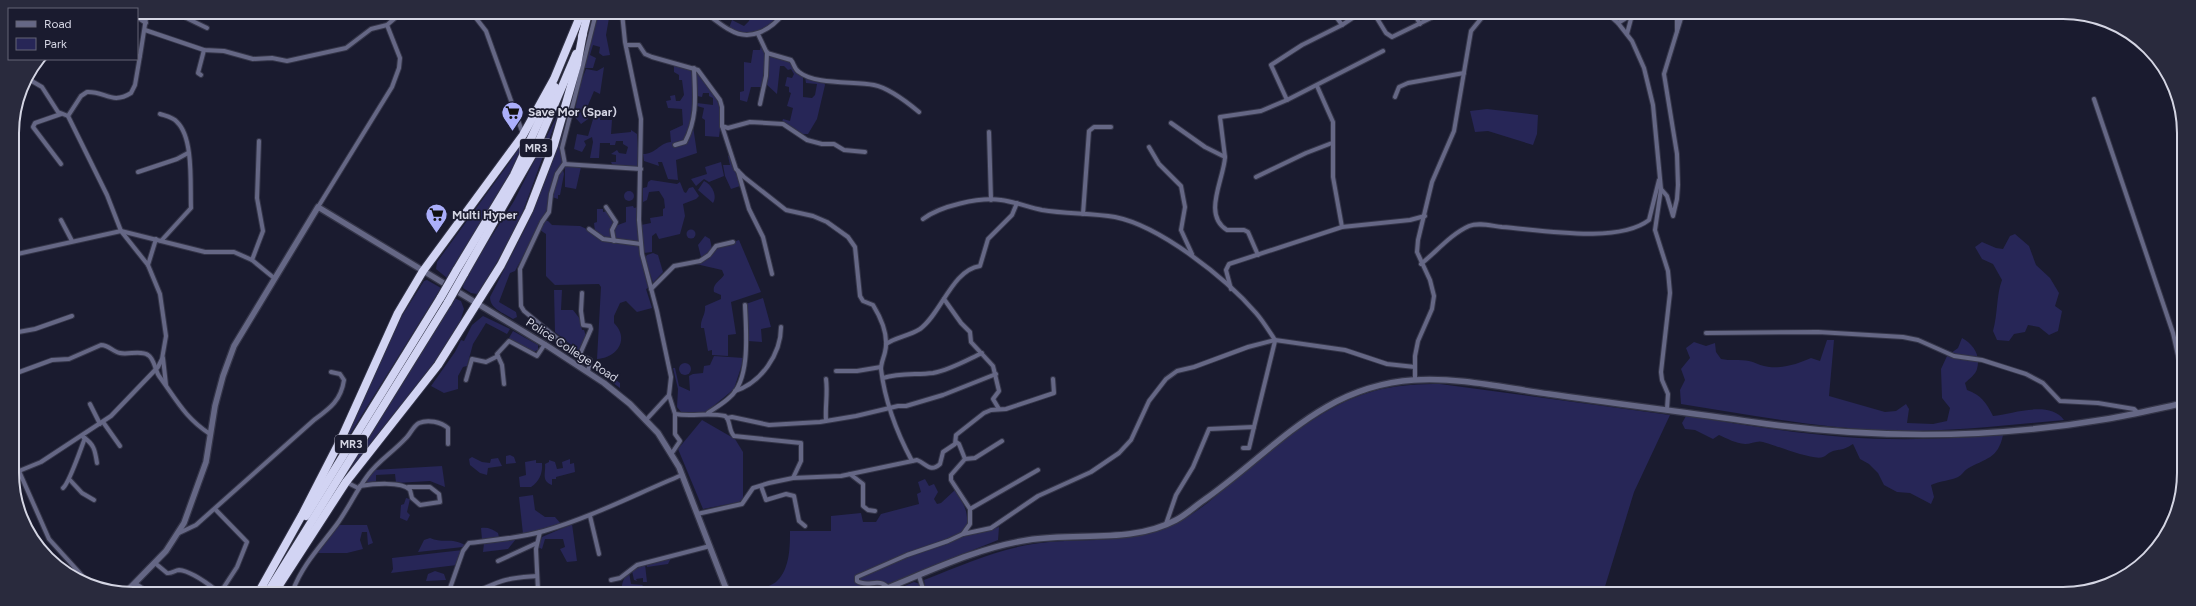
<svg xmlns="http://www.w3.org/2000/svg" width="2196" height="606" viewBox="0 0 2196 606" font-family="Figtree,sans-serif">
  <rect width="100%" height="100%" fill="#1a1b2f"/>
  <!-- green -->
  <g fill="#272657">
    <path d="M598,13L609,18L606,35L610,55L603,56L599,53L600,47L593,45L590,55L596,58L593,68H584L581,77Z"/>
    <path d="M751,13H777C770,36 747,36 729,28L732,20L744,26L749,21Z"/>
    <path d="M761,45L766,58L762,87H751L747,102L740,100V92L744,91V62L751,63L753,50H760Z"/>
    <path d="M768,56L789,62L803,76V97L812,98L815,95L817,84L806,83L805,77L824,81L825,85L817,119L808,134H802L782,122L783,119L790,121L793,108L787,106L791,93L789,92V87L785,86L787,77L792,78L794,74L791,69L788,70L784,66H780L777,94L766,84Z"/>
    <path d="M674,64L692,70L693,126L697,153L676,160L678,180L668,179L662,162H658L659,166L644,161L643,154C656,154 659,143 671,142L670,131L683,125L682,109L668,108L666,101L671,100L670,96L675,95L676,101H680L684,95L682,80H679V75L674,72Z"/>
    <path d="M604,67L600,94L594,91L586,110L589,114L588,119L581,124L574,116L580,84L586,69L597,71Z"/>
    <path d="M694,69L698,71C717,98 724,103 719,137L705,136V120L702,118L704,108L697,106V103L713,105V98L709,96V93H703L702,97L697,96Z"/>
    <path d="M575,93L565,131L563,163L559,169L549,209L515,271L510,273L499,302L516,312L517,317L513,319C504,313 490,309 490,297L530,219Z"/>
    <path d="M1487,109L1538,115L1537,134L1533,145L1488,131L1475,132L1470,111Z"/>
    <path d="M543,110L515,165L447,278L436,269L437,262L509,163Z"/>
    <path d="M560,110L519,222L481,291L477,294L471,293L463,288L464,280L514,201Z"/>
    <path d="M597,112L601,115L600,120H612L611,134L631,132V130L637,134L639,166H613L611,162H616V155L611,154L617,150L619,153L626,154L628,147L623,144V141H616L615,145H610V143H600L599,158H590L593,142L592,137L584,141L586,145L582,152L574,149L577,134L588,136L594,116Z"/>
    <path d="M731,155L740,186L731,189L725,176L723,165H730L728,156Z"/>
    <path d="M721,162L724,176L709,182L704,179L696,186L691,179L707,174L705,167Z"/>
    <path d="M562,166L564,174L560,195H558V199L552,197Z"/>
    <path d="M565,166L581,167L576,189L565,187Z"/>
    <path d="M651,180L677,184L680,182L684,192L686,193L689,188L693,187L699,196L696,199L683,204L685,216L680,234L659,239L656,233L652,236V252L644,253L641,225L651,223L650,218L663,216V209L665,208L664,199L659,191L649,192L647,200L643,202V188L647,187L648,182Z"/>
    <path d="M704,181C711,184 718,195 713,203L698,190Z"/>
    <circle cx="629" cy="196" r="5"/>
    <path d="M633,206L634,208L638,207V241L616,240L613,234L615,226L626,222V207Z"/>
    <path d="M597,209H603V212L607,211L614,222L610,230L612,240L601,238L595,232L594,223L597,222Z"/>
    <path d="M545,221H548L552,225L580,226L589,230L603,241L638,245L648,288L646,289L652,308L637,312L626,301L620,303L614,316V323C630,339 617,358 597,359L601,287L599,284L555,285L546,276V234L540,230Z"/>
    <circle cx="691" cy="234" r="4.5"/>
    <path d="M2015,234L2029,246L2036,265L2050,278L2059,293L2055,306L2062,311L2058,331L2049,335L2039,327L2028,325L2025,332L2014,334L2009,341L1997,340L1993,331C1998,314 1996,296 2002,280L1993,264L1982,259L1975,247L1982,242L1996,248L2003,249L2010,236Z"/>
    <path d="M705,236L710,239L712,249L710,253L701,257L698,245Z"/>
    <path d="M739,240L761,292L731,302L736,334L728,335V356L712,355V350L708,351L704,328H701C700,319 706,315 705,306L721,299V295L714,292C712,284 720,281 724,275L722,270L696,264L704,260L716,248Z"/>
    <path d="M653,253L658,255L663,272L653,283L645,258L647,255Z"/>
    <path d="M427,280L441,288L332,463L398,322L424,281Z"/>
    <path d="M554,290H562L561,310H573L580,319L582,330H584L586,336L580,352L555,332Z"/>
    <path d="M454,298L461,301L464,309L458,329L416,390L346,474Z"/>
    <path d="M763,298L771,327L761,329L762,342L748,341L746,304Z"/>
    <path d="M483,316L510,329L507,334L486,323L473,344L467,366L463,367L458,376V389L444,393L431,386L455,352L461,340L464,341L472,325Z"/>
    <path d="M513,331L538,345V350L533,352L510,339L509,338Z"/>
    <path d="M1962,338C1973,344 1981,355 1977,369C1976,374 1969,379 1965,383L1967,390C1981,395 1986,402 1993,416C2013,414 2049,400 2064,420C2007,425 1949,432 1891,431C1820,428 1750,415 1681,404L1680,390L1685,380L1681,369L1690,358L1686,348L1694,342L1706,346L1715,343L1716,352L1721,359C1730,361 1740,359 1749,361C1754,362 1759,365 1764,366C1779,370 1798,364 1811,358L1820,361L1827,340H1834L1829,396L1885,412L1896,411L1906,404L1909,409L1907,423L1933,424L1947,421L1950,408L1942,398L1941,369L1947,356L1958,348Z"/>
    <path d="M714,356L744,358L734,389L705,413H682L677,407L678,389L673,368H675L679,386L690,391L689,376L693,374L703,373L704,366L710,365Z"/>
    <circle cx="685" cy="369" r="6"/>
    <path d="M595,365L620,383V388L594,369Z"/>
    <path d="M1440,384L1670,415L1634,492L1603,593L926,592L924,580C960,566 995,550 1033,544C1084,536 1125,547 1176,523C1198,513 1218,494 1237,478C1281,443 1325,402 1382,389C1401,385 1420,384 1440,384Z"/>
    <path d="M1686,416C1739,424 1791,433 1844,437C1896,441 1951,439 2003,435C1998,459 1986,458 1967,469C1964,471 1962,475 1958,477C1953,480 1939,481 1931,485L1934,497L1931,504L1910,493L1897,492L1884,485L1878,473L1869,464L1860,459L1853,444C1841,452 1840,448 1831,452C1828,453 1826,456 1823,457C1813,461 1775,445 1763,442C1758,440 1751,444 1745,444C1735,443 1728,439 1719,435L1713,439L1695,430L1685,429L1682,423Z"/>
    <path d="M702,420L735,439L743,452V499L739,502L703,509L678,449Z"/>
    <path d="M510,455L514,457L516,463L506,464V456Z"/>
    <path d="M472,457L482,462L490,463L491,459L498,458L502,466L488,468L487,475L480,473L470,465L469,459Z"/>
    <path d="M570,459V464L574,463L575,472L556,477V479H552V485C541,481 546,473 545,464L549,462V460L555,462L557,469L563,468L562,462Z"/>
    <path d="M536,460V463H542C543,473 539,482 531,487H520L519,477L526,475L525,462Z"/>
    <path d="M442,466L445,487L430,481L396,483L395,474L376,475V482L362,484L373,470Z"/>
    <path d="M925,479L929,486L934,484L938,492L934,499L937,504L941,503L955,490C967,508 969,515 966,536L999,527L998,540L870,591H758C764,588 773,585 777,581C790,569 790,546 790,531H831V516L861,513L863,522H876L881,514L919,504L917,494L921,492L918,482Z"/>
    <path d="M533,495L535,510L545,517H555L561,524L542,531L523,534L519,497Z"/>
    <path d="M406,498L410,499L407,512L410,515L407,521L400,518L401,505L404,504Z"/>
    <path d="M572,524L577,561L567,562L560,549L565,547L563,539H545L542,549L538,547L542,537Z"/>
    <path d="M338,525H367L373,543L368,545L367,532H362L360,540L363,549L347,553H315Z"/>
    <path d="M481,528C488,527 492,529 498,533L499,537L482,540Z"/>
    <path d="M430,538C443,544 451,537 465,545L463,547L418,552L424,540Z"/>
    <path d="M516,539L508,549L483,552L484,543Z"/>
    <path d="M463,550L457,565L391,573L393,569L392,558Z"/>
    <path d="M671,558L668,564L647,567V564Z"/>
    <path d="M645,564L647,582H643V578L636,579L637,581L634,580L632,571Z"/>
    <path d="M435,571L444,574L446,580L426,581L428,574Z"/>
    <path d="M629,572L631,584L643,585L639,591H622C621,584 624,577 629,572Z"/>
    <path d="M914,582L920,584L922,592L892,591Z"/>
  </g>
  <g fill="none" stroke-linecap="round" stroke-linejoin="round">
    <defs>
      <g id="minor">
        <path d="M174,12L207,28"/>
        <path d="M472,13L486,31L523,134"/>
        <path d="M622,13L625,42L641,119L639,220L642,254L657,311L671,377L669,395L646,420"/>
        <path d="M704,13C714,18 720,25 730,30C750,42 771,30 784,13"/>
        <path d="M1335,15L1342,25L1357,15"/>
        <path d="M1375,15L1386,33L1392,37L1437,15"/>
        <path d="M1415,15L1420,24"/>
        <path d="M1609,15L1618,23L1632,41L1644,68L1653,105L1661,189L1655,230L1668,271L1670,293L1661,372L1662,380L1668,394L1667,409"/>
        <path d="M137,17L146,23"/>
        <path d="M1618,23L1631,15"/>
        <path d="M1342,25L1302,45L1271,65L1287,100L1383,51"/>
        <path d="M145,30L204,50L224,51L253,59L272,58L287,61L346,48L371,29L387,25L401,13"/>
        <path d="M1677,31V15"/>
        <path d="M758,34L767,53L791,60C794,63 794,69 799,72C815,85 854,81 874,85C889,88 907,102 919,112"/>
        <path d="M1627,34L1632,15"/>
        <path d="M626,45H639L645,54L652,57L698,70L720,100L722,107V126L736,169L744,177L786,210L813,216L827,222L848,237L855,247L860,296L863,301L873,305C881,318 889,336 885,352C884,357 881,363 881,369C885,402 897,433 912,461"/>
        <path d="M137,56H140L147,12"/>
        <path d="M201,75L198,73L204,50"/>
        <path d="M1317,86L1333,122V177L1342,227"/>
        <path d="M1395,97L1399,87L1408,83L1464,73"/>
        <path d="M2094,99L2173,333L2181,369"/>
        <path d="M760,104L766,76L767,52"/>
        <path d="M160,114C166,116 173,117 177,122C194,138 190,186 191,208L161,241"/>
        <path d="M68,116L81,96L87,92C105,91 112,105 131,93L135,85L140,56"/>
        <path d="M1171,123L1205,147L1225,157C1224,179 1202,215 1227,230H1244L1248,232L1258,255"/>
        <path d="M722,126L728,128L750,122L783,124L807,140L822,144H834L844,150L865,152"/>
        <path d="M989,132L991,200"/>
        <path d="M675,145L685,142C698,117 695,95 694,68"/>
        <path d="M1149,147L1159,164L1181,186L1185,207L1181,230L1192,254"/>
        <path d="M1225,157L1220,117L1261,111L1287,100"/>
        <path d="M61,164L33,127L35,123L61,114"/>
        <path d="M565,164L562,148L564,140L596,13"/>
        <path d="M738,171L749,209L763,237L772,274"/>
        <path d="M138,172L177,159L188,153"/>
        <path d="M1256,177L1306,153L1332,143"/>
        <path d="M1661,189L1667,196L1673,216L1677,199L1678,185L1677,154L1664,74L1682,15"/>
        <path d="M318,207L392,87L399,68L400,58L387,25"/>
        <path d="M606,207L616,222L612,230L614,241"/>
        <path d="M1083,214L1089,131L1094,127H1111"/>
        <path d="M923,219C940,206 979,197 1001,200C1015,202 1028,207 1042,210C1066,214 1091,213 1115,217C1160,226 1226,278 1256,313C1263,321 1269,331 1275,340"/>
        <path d="M61,220L72,241"/>
        <path d="M589,229L603,239L641,244"/>
        <path d="M13,255L121,231L205,252H234L252,260L274,278"/>
        <path d="M252,260L263,231L257,198L259,141"/>
        <path d="M1421,264C1436,252 1451,234 1469,226C1479,222 1492,226 1502,227C1541,230 1618,244 1649,220L1659,180"/>
        <path d="M148,265L156,239"/>
        <path d="M651,289L674,266L700,261L709,255L716,246L733,242"/>
        <path d="M1231,289L1226,270L1229,264L1342,227L1410,220L1425,216"/>
        <path d="M944,299L961,323L970,332L971,342L993,366L999,391L993,399L999,409"/>
        <path d="M13,333L35,329L72,316"/>
        <path d="M1706,333L1818,332L1903,337L1918,340L1954,356L1982,360L2026,374L2043,383L2060,401L2098,403L2134,409L2138,413"/>
        <path d="M886,344C896,337 909,336 920,329C941,314 952,270 980,266L988,239L1012,215L1017,203"/>
        <path d="M580,354L591,329L590,326L583,325L581,311L582,293"/>
        <path d="M163,358L166,385"/>
        <path d="M836,371H857L881,367"/>
        <path d="M588,372L590,360L574,352L524,311L521,306L520,269L542,222L549,212L551,194L557,174L564,164L641,169"/>
        <path d="M14,374L52,360L69,359L101,345C109,345 113,352 120,353C128,355 141,350 148,355C154,358 155,370 159,376C176,399 185,418 210,434"/>
        <path d="M883,378C900,373 916,375 933,373C950,370 967,360 982,353"/>
        <path d="M466,380L472,359L486,362L498,356"/>
        <path d="M1415,380V356L1418,341L1432,309L1434,296L1430,280L1417,252L1418,240L1432,182L1454,131L1471,31L1484,15"/>
        <path d="M504,384L502,365L497,354L509,341L537,356L545,344"/>
        <path d="M735,391C761,383 781,354 781,327"/>
        <path d="M669,395L675,414C693,417 708,412 725,416C731,420 728,430 734,436L801,443V461L793,478"/>
        <path d="M90,404L100,424"/>
        <path d="M708,413C715,408 724,403 730,397C751,379 746,330 745,305"/>
        <path d="M727,418L732,417L769,425L820,422L856,416L898,406H906L943,395L996,374"/>
        <path d="M826,420C825,406 828,394 826,379"/>
        <path d="M103,422L120,446"/>
        <path d="M1254,427L1275,341"/>
        <path d="M83,437C94,444 95,450 97,463"/>
        <path d="M956,442L959,444L965,459"/>
        <path d="M672,453L680,441L675,434V414"/>
        <path d="M15,462L49,539L87,581"/>
        <path d="M19,471L41,462L111,416L158,367L162,359L166,336L160,294L148,265L121,231L107,195L68,116L58,112L42,87L30,80"/>
        <path d="M850,474L863,484V506L868,510L875,511"/>
        <path d="M70,480L82,493L94,500"/>
        <path d="M346,482L358,488"/>
        <path d="M360,486C372,484 402,481 410,490L412,498L420,505L440,502L439,494L430,487H408"/>
        <path d="M761,486L766,500L786,494L794,496L799,521L805,526"/>
        <path d="M63,488C69,484 81,448 85,438"/>
        <path d="M215,509L247,542L237,567L222,590"/>
        <path d="M970,509L1038,470"/>
        <path d="M697,514L742,504L753,488L769,483L793,478L841,476L917,460C927,464 930,473 940,464L943,452L955,444L956,435L984,413L991,410L1006,409L1054,393L1053,379"/>
        <path d="M2176,514L2180,484"/>
        <path d="M590,516L599,554"/>
        <path d="M1166,524L1176,495L1193,467L1209,429L1254,427L1249,448H1243"/>
        <path d="M179,533L196,525L314,420C329,409 341,401 344,380L340,374L331,372"/>
        <path d="M963,534L991,528L1038,496L1091,472L1119,453L1131,440L1149,401L1166,379L1177,371L1194,367L1248,347L1275,340L1345,350L1387,364L1415,367"/>
        <path d="M498,561L537,543"/>
        <path d="M155,563L167,573C172,574 175,570 179,570C191,571 207,583 216,590"/>
        <path d="M919,576L924,592"/>
        <path d="M611,580L620,578L637,565L710,546"/>
        <path d="M136,584L145,590"/>
        <path d="M888,588C880,577 867,588 857,581V577L907,555L948,541L963,534L970,524V509L951,480V475L965,459L975,458L1002,441"/>
        <path d="M293,590C303,564 320,547 337,524C348,509 356,491 368,475C378,461 393,452 405,439C410,435 413,426 419,423C428,419 441,422 448,428V444"/>
        <path d="M449,591L463,551L469,543C494,540 520,538 544,531C592,517 636,494 682,475"/>
        <path d="M476,591C487,588 492,584 502,581C514,577 525,577 537,576"/>
        <path d="M538,591L536,549L540,532"/>
      </g>
      <g id="tertiary">
        <path d="M128,590L166,551L184,523L206,462L215,406L223,376L234,346L318,207L549,347L604,383L630,404L658,433L679,467L727,591"/>
        <path d="M880,591C928,572 976,548 1028,540C1077,532 1131,544 1176,520C1186,515 1195,506 1204,500C1274,451 1321,386 1414,380C1459,377 1505,388 1549,394C1617,404 1685,412 1753,422C1870,439 1990,439 2107,419C2131,415 2156,409 2180,404"/>
      </g>
      <g id="motorway">
        <path d="M582,37L588,13"/>
        <path d="M456,271L514,175L555,87"/>
        <path d="M464,274L535,150L576,54"/>
        <path d="M306,516L441,297"/>
        <path d="M260,590L302,515L342,437L398,313L423,271L523,135L554,79L581,14"/>
        <path d="M269,590L448,302"/>
        <path d="M276,590L346,482L438,365L501,265L529,210L554,145L577,65L583,33"/>
      </g>
    </defs>
    <!-- minor casing -->
    <use href="#minor" stroke="#343548" stroke-width="6"/>
    <!-- tertiary casing -->
    <use href="#tertiary" stroke="#343548" stroke-width="8"/>
    <!-- motorway casing -->
    <use href="#motorway" stroke="#343548" stroke-width="10"/>
    <!-- minor -->
    <use href="#minor" stroke="#656785" stroke-width="4"/>
    <!-- tertiary -->
    <use href="#tertiary" stroke="#656785" stroke-width="5.5"/>
    <!-- motorway -->
    <use href="#motorway" stroke="#d2d4f3" stroke-width="8"/>
    <defs>
      <g id="motorway-bridge">
        <path d="M441,297L456,271"/>
        <path d="M448,302L464,274"/>
      </g>
    </defs>
    <!-- motorway-bridge casing -->
    <use href="#motorway-bridge" stroke="#343548" stroke-width="10" stroke-linecap="butt"/>
    <!-- motorway-bridge -->
    <use href="#motorway-bridge" stroke="#d2d4f3" stroke-width="8"/>
  </g>
  <!-- icons -->
  <defs>
    <symbol id="supermarket-pin" viewBox="-11 -11 22 30"><path d="M0 17L-7.5 6A9.5 9.5 0 1 1 7.5 6Z" fill="#abaffb" stroke="#1a1b2f"/><path d="M-6-5.5h2.5l.6 2H6L4.5 2H-2.5L-4.4-4H-6ZM-1.5 3.2a1.3 1.3 0 1 0 .1 0ZM3 3.2a1.3 1.3 0 1 0 .1 0Z" fill="#111"/></symbol>
  </defs>
  <g fill-rule="evenodd">
    <use href="#supermarket-pin" x="500" y="100" width="25" height="34"/>
    <use href="#supermarket-pin" x="424" y="202" width="25" height="34"/>
  </g>
  <g text-anchor="middle" dominant-baseline="central" stroke-width="3.5" stroke-linejoin="round" paint-order="stroke">
    <!-- shield labels -->
    <g fill="#1a1b2f" stroke="#9c9dad" stroke-width="1">
      <rect x="520" y="139" width="32" height="18" rx="3"/>
      <rect x="335" y="435" width="32" height="18" rx="3"/>
    </g>
    <g font-size="11" font-weight="bold" fill="#d4d5e3">
      <text x="536" y="148">MR3</text>
      <text x="351" y="444">MR3</text>
    </g>
    <!-- poi labels -->
    <g font-size="12" font-weight="bold" fill="#d4d5e3" stroke="#1a1b2f" text-anchor="start">
      <text x="528" y="112">Save Mor (Spar)</text>
      <text x="452" y="215">Multi Hyper</text>
    </g>
    <!-- street labels -->
    <g font-size="12" fill="#d4d5e3" stroke="#1a1b2f">
      <text transform="translate(572 350) rotate(33)">Police College Road</text>
    </g>
  </g>
  <!-- crop -->
  <path d="M0 0H2196V606H0ZM133 19H2063A114 114 0 0 1 2177 133V473A114 114 0 0 1 2063 587H133A114 114 0 0 1 19 473V133A114 114 0 0 1 133 19Z" fill="#292a3d" fill-rule="evenodd"/>
  <path fill="none" stroke="#d4d5e3" stroke-width="2" d="M133 19H2063A114 114 0 0 1 2177 133V473A114 114 0 0 1 2063 587H133A114 114 0 0 1 19 473V133A114 114 0 0 1 133 19Z"/>
  <!-- legend -->
  <rect x="8" y="8" width="130" height="52" fill="#1a1b2f" stroke="#646577"/>
  <rect x="16" y="21" width="20" height="6" fill="#656785" stroke="#646577"/>
  <text x="44" y="28" font-size="12" fill="#d4d5e3">Road</text>
  <rect x="16" y="38" width="20" height="12" fill="#272657" stroke="#646577"/>
  <text x="44" y="48" font-size="12" fill="#d4d5e3">Park</text>
</svg>
